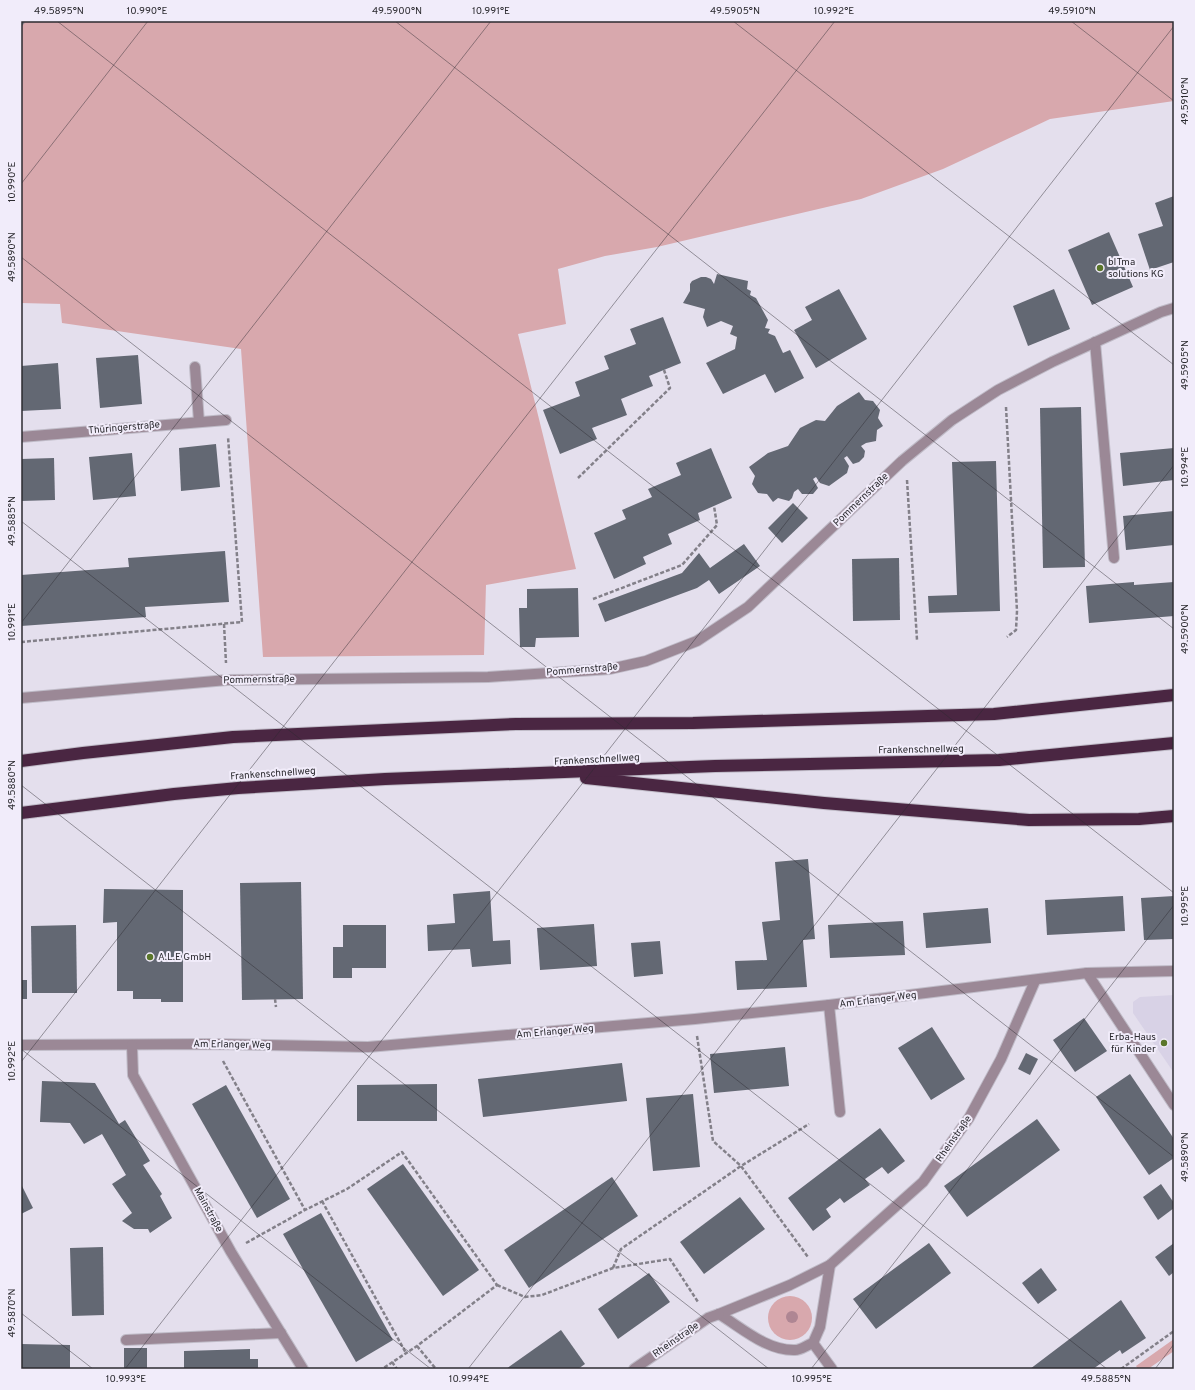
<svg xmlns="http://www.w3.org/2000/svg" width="1195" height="1390" viewBox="0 0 1195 1390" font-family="Overpass,sans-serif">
  <rect width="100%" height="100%" fill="#e4dfed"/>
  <!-- built -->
  <path fill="#d8d2e6" d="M1174,995V1073L1133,1013V1002L1140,997Z"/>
  <!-- green -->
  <g fill="#d8a8ad">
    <path d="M21,21H1174V101L1050,119L943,169L861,199L657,247L605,256L558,269L566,324L518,334L576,569L486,585L484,655L263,657L241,349L62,323L60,304L21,303Z"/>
    <circle cx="790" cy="1318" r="22"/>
    <path d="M1174,1339V1351L1148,1369H1138L1136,1366Z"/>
  </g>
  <!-- building -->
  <g fill="#636873">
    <path d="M1174,196V262L1150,270L1138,234L1163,226L1155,203Z"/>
    <path d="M1109,232L1133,287L1092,305L1068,250Z"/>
    <path d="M717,274L748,281L747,289L751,291L750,295L756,298L768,320L765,328L770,329L768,333L770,334L775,336L783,353L790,350L804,378L775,393L765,374L723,394L706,363L735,349L737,337L730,334L733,326L721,321L707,327L703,317L705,309L683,303L690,291V284L692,281L701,277H706L711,279L714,284Z"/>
    <path d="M839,289L867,339L816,368L794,330L812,320L805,307Z"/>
    <path d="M1054,289L1070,329L1028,346L1013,306Z"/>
    <path d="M663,317L681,363L649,376L653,386L621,399L627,415L592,428L597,439L560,454L543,410L580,396L575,382L609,369L604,356L636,344L630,329Z"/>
    <path d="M138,355L142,404L100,408L96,358Z"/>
    <path d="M58,363L61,409L21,411V366Z"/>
    <path d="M859,392L865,400L873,401L880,410L878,418L883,426L877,430L876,441L866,443L861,446L865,451L864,457L859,462L853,464L847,456L844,458L849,466L847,473L829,486L820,483L816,477L813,479L818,488L813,494H802L798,489L794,492L792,498L789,501L778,498L773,502L767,494L758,493L752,484L755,476L749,467L768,453L788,446L800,428L816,420L825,421L837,406Z"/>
    <path d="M1081,407L1085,567L1043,568L1040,408Z"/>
    <path d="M216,444L220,487L181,491L179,448Z"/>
    <path d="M711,448L732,498L698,513L700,520L668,534L672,544L643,557L646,564L614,579L594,533L626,519L622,510L652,497L648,489L681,475L676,463Z"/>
    <path d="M1174,448V480L1123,486L1120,453Z"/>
    <path d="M132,453L136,496L93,500L89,457Z"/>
    <path d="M54,458L55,500L21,501V459Z"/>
    <path d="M996,461L1000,611L929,613L928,596L957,595L952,462Z"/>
    <path d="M793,503L808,518L782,543L768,528Z"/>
    <path d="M1174,511V545L1126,550L1123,516Z"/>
    <path d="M744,544L760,566L719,594L709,580L697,588L605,622L598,604L682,573L699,553L710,568Z"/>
    <path d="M225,551L229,602L145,607L146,617L21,626V575L129,567L128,558Z"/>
    <path d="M899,558L900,620L853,621L852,559Z"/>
    <path d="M1134,582V585L1174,582V616L1089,623L1086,586Z"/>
    <path d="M578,588L579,637L536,638L535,647H520L519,608H527V589Z"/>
    <path d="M808,859L815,939L803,940L807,987L737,990L735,961L767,960L762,922L780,920L775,862Z"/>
    <path d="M301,882L303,999L242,1000L240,883Z"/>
    <path d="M104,889L183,890V1002H161V999H133V991H117V922L103,923Z"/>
    <path d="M490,891L493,941L510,940L511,964L472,967L470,949L428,951L427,925L455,923L453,894Z"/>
    <path d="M1123,896L1125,931L1047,935L1045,900Z"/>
    <path d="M1174,896V939L1144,940L1141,898Z"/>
    <path d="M988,908L991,943L926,948L923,913Z"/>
    <path d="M903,921L905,955L830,958L828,925Z"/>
    <path d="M594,924L597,966L540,970L537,928Z"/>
    <path d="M76,925L77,993H32L31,926Z"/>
    <path d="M343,925H386V968H352V978H333V947H343Z"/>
    <path d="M660,941L663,974L634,977L631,943Z"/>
    <rect x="21" y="980" width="6" height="19"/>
    <path d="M1084,1018L1107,1051L1075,1072L1053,1040Z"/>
    <path d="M932,1027L965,1079L931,1100L898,1048Z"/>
    <path d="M785,1047L789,1086L714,1093L710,1054Z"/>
    <path d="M1026,1053L1038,1059L1030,1075L1018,1069Z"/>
    <path d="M622,1063L627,1101L483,1117L478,1079Z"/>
    <path d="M1130,1074L1174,1139V1158L1149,1175L1096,1097Z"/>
    <path d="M42,1081L95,1083L119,1124L125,1120L150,1161L143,1165L162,1194L160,1196L172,1218L150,1233L148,1229H134L122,1221L132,1213L112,1184L126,1175L102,1134L84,1144L70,1123L40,1122Z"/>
    <path d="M437,1084V1121H357V1085Z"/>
    <path d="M226,1085L290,1199L257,1218L192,1104Z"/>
    <path d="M693,1094L700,1167L653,1171L646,1098Z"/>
    <path d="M1037,1119L1060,1150L967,1217L944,1186Z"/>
    <path d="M880,1128L905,1161L888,1174L882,1167L865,1179L870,1185L844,1203L840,1198L826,1209L831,1217L813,1231L788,1198Z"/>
    <path d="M403,1164L479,1270L443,1296L367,1189Z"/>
    <path d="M612,1177L638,1216L529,1288L504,1250Z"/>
    <path d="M21,1184L33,1208L21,1214Z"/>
    <path d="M1161,1184L1174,1203V1208L1158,1220L1143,1197Z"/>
    <path d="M740,1197L765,1229L704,1274L680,1242Z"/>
    <path d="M321,1213L393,1340L356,1362L283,1234Z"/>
    <path d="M929,1243L951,1273L876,1329L853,1299Z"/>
    <path d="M1174,1243V1272L1169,1276L1155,1257Z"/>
    <path d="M103,1247L104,1315L72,1316L70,1248Z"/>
    <path d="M1041,1268L1057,1290L1038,1304L1022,1283Z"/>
    <path d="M649,1273L670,1302L618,1339L598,1309Z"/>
    <path d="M1121,1300L1146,1338L1122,1354L1120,1350L1093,1369H1030Z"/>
    <path d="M561,1330L585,1364L578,1369H506Z"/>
    <path d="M21,1344L70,1345V1369H21Z"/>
    <rect x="124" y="1348" width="23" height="21"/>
    <path d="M250,1349V1359H258V1369H184V1351Z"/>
  </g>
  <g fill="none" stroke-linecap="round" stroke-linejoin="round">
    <defs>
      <g id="minor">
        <path d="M1095,342L1114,558"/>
        <path d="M195,367L199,422"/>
        <path d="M21,437L226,420"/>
        <path d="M21,698L227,680L488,677L610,669L646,661L697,641L748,607L902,461L952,420L998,390L1052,362L1161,312L1174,308"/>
        <path d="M1087,973L1174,1105"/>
        <path d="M829,1005L840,1112"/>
        <path d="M21,1045L214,1044L368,1047L695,1019L829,1005L1087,973L1174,971"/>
        <path d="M132,1045L133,1075L231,1252L303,1369"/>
        <path d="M830,1265L923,1182L969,1118L1001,1059L1035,981"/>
        <path d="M830,1265L820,1327L813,1343C807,1345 801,1350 795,1350C767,1351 742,1328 719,1314L790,1285Z"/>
        <path d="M126,1340L281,1333"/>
        <path d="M813,1343L832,1369"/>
        <path d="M634,1369L708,1318L719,1314"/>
      </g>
      <g id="highway">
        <path d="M21,761L83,753L233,737L516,724L693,723L994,714L1174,695"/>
        <path d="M586,778L824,803L1029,820L1139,819L1174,816"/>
        <path d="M21,813L174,794L238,788L385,779L715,766L999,760L1174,743"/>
      </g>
    </defs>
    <!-- minor casing -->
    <use href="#minor" stroke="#bfbbc7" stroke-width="12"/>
    <!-- highway casing -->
    <use href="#highway" stroke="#bfbbc7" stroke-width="14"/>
    <!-- path -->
    <g stroke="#838089" stroke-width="2.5" stroke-dasharray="4 2" stroke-linecap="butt">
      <path d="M21,25L25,21"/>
      <path d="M1006,407L1017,611L1016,630L1007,637"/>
      <path d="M578,478L670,388L664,370"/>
      <path d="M907,480L917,640"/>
      <path d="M593,599L682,565L717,525L714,506"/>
      <path d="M224,624L226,663"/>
      <path d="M21,642L242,622L228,437"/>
      <path d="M275,999L276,1007"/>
      <path d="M697,1036L713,1141L741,1166L808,1257"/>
      <path d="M223,1061L305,1210"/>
      <path d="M322,1201L406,1353"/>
      <path d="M246,1243L305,1210L347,1189L402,1152L497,1285L417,1346L382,1369"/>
      <path d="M613,1268L621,1249L741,1166L809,1124"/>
      <path d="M497,1285L525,1297L542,1295L613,1268L670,1259L698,1302"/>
      <path d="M417,1346L436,1369"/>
      <path d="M392,1362L397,1369"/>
      <path d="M1121,1369L1174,1331"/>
    </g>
    <!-- minor -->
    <use href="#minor" stroke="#9b8896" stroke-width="10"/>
    <!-- highway -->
    <use href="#highway" stroke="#4a2642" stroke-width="12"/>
  </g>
  <!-- trees -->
  <circle fill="#af8693" cx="792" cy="1317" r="6"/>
  <!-- ticks -->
  <path fill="none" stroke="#2c2b30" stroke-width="1" stroke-opacity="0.45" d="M57,21L1174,893M395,21L1174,629M733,21L1174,365M1071,21L1174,101M21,184L148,21M21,257L1174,1157M21,521L1107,1369M21,623L491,21M21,785L769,1369M21,1049L431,1369M21,1062L835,21M21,1313L93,1369M125,1369L1174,26M468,1369L1174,465M811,1369L1174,905M1155,1369L1174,1344"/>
  <!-- markers -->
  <g fill="#5a762a" stroke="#f1ecfa" stroke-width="1.5">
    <circle cx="1100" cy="268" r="4"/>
    <circle cx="150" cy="957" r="4"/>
    <circle cx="1164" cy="1043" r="4"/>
  </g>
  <g text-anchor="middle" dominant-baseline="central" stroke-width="4" stroke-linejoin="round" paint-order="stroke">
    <!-- poi labels -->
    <g font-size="10" fill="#2c2b30" stroke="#f1ecfa" text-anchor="start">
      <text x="1108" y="262">bITma<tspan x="1108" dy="12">solutions KG</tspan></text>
      <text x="158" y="957">A.L.E GmbH</text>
      <text x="1156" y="1037" text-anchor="end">Erba-Haus<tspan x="1156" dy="12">für Kinder</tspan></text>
    </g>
    <!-- street labels -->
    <g font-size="10" fill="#2c2b30" stroke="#f1ecfa">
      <text transform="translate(124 428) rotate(-5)">Thüringerstraße</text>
      <text transform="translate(861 500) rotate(-44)">Pommernstraße</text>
      <text transform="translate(582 670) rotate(-5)">Pommernstraße</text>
      <text transform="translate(259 680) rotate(-1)">Pommernstraße</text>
      <text transform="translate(921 750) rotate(-1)">Frankenschnellweg</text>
      <text transform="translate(597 760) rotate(-3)">Frankenschnellweg</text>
      <text transform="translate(273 774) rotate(-4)">Frankenschnellweg</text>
      <text transform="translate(878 1000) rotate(-7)">Am Erlanger Weg</text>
      <text transform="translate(555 1032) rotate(-5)">Am Erlanger Weg</text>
      <text transform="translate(232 1045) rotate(1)">Am Erlanger Weg</text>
      <text transform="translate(954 1139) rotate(-55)">Rheinstraße</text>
      <text transform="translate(208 1210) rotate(61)">Mainstraße</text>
      <text transform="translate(676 1340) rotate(-35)">Rheinstraße</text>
    </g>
  </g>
  <!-- border -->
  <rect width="1195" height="1390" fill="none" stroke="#f1ecfa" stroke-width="44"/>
  <rect x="22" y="22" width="1151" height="1346" fill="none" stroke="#2c2b30" stroke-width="1.5"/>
  <g font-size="10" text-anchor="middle" fill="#2c2b30">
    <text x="59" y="14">49.5895°N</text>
    <text x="147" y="14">10.990°E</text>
    <text x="397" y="14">49.5900°N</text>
    <text x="491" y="14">10.991°E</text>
    <text x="735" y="14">49.5905°N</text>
    <text x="834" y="14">10.992°E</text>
    <text x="1072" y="14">49.5910°N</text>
    <text transform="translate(1184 101) rotate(-90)" y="4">49.5910°N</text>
    <text transform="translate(11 182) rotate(-90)" y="4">10.990°E</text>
    <text transform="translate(11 257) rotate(-90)" y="4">49.5890°N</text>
    <text transform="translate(1184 365) rotate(-90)" y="4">49.5905°N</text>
    <text transform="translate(1184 467) rotate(-90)" y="4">10.994°E</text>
    <text transform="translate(11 521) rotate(-90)" y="4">49.5885°N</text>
    <text transform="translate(11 622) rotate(-90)" y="4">10.991°E</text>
    <text transform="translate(1184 629) rotate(-90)" y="4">49.5900°N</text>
    <text transform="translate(11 785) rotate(-90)" y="4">49.5880°N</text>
    <text transform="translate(1184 906) rotate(-90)" y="4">10.995°E</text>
    <text transform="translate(11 1061) rotate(-90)" y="4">10.992°E</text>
    <text transform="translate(1184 1157) rotate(-90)" y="4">49.5890°N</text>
    <text transform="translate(11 1313) rotate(-90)" y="4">49.5870°N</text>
    <text x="126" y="1382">10.993°E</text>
    <text x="469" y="1382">10.994°E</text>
    <text x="812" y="1382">10.995°E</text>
    <text x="1106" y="1382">49.5885°N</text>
  </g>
</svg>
